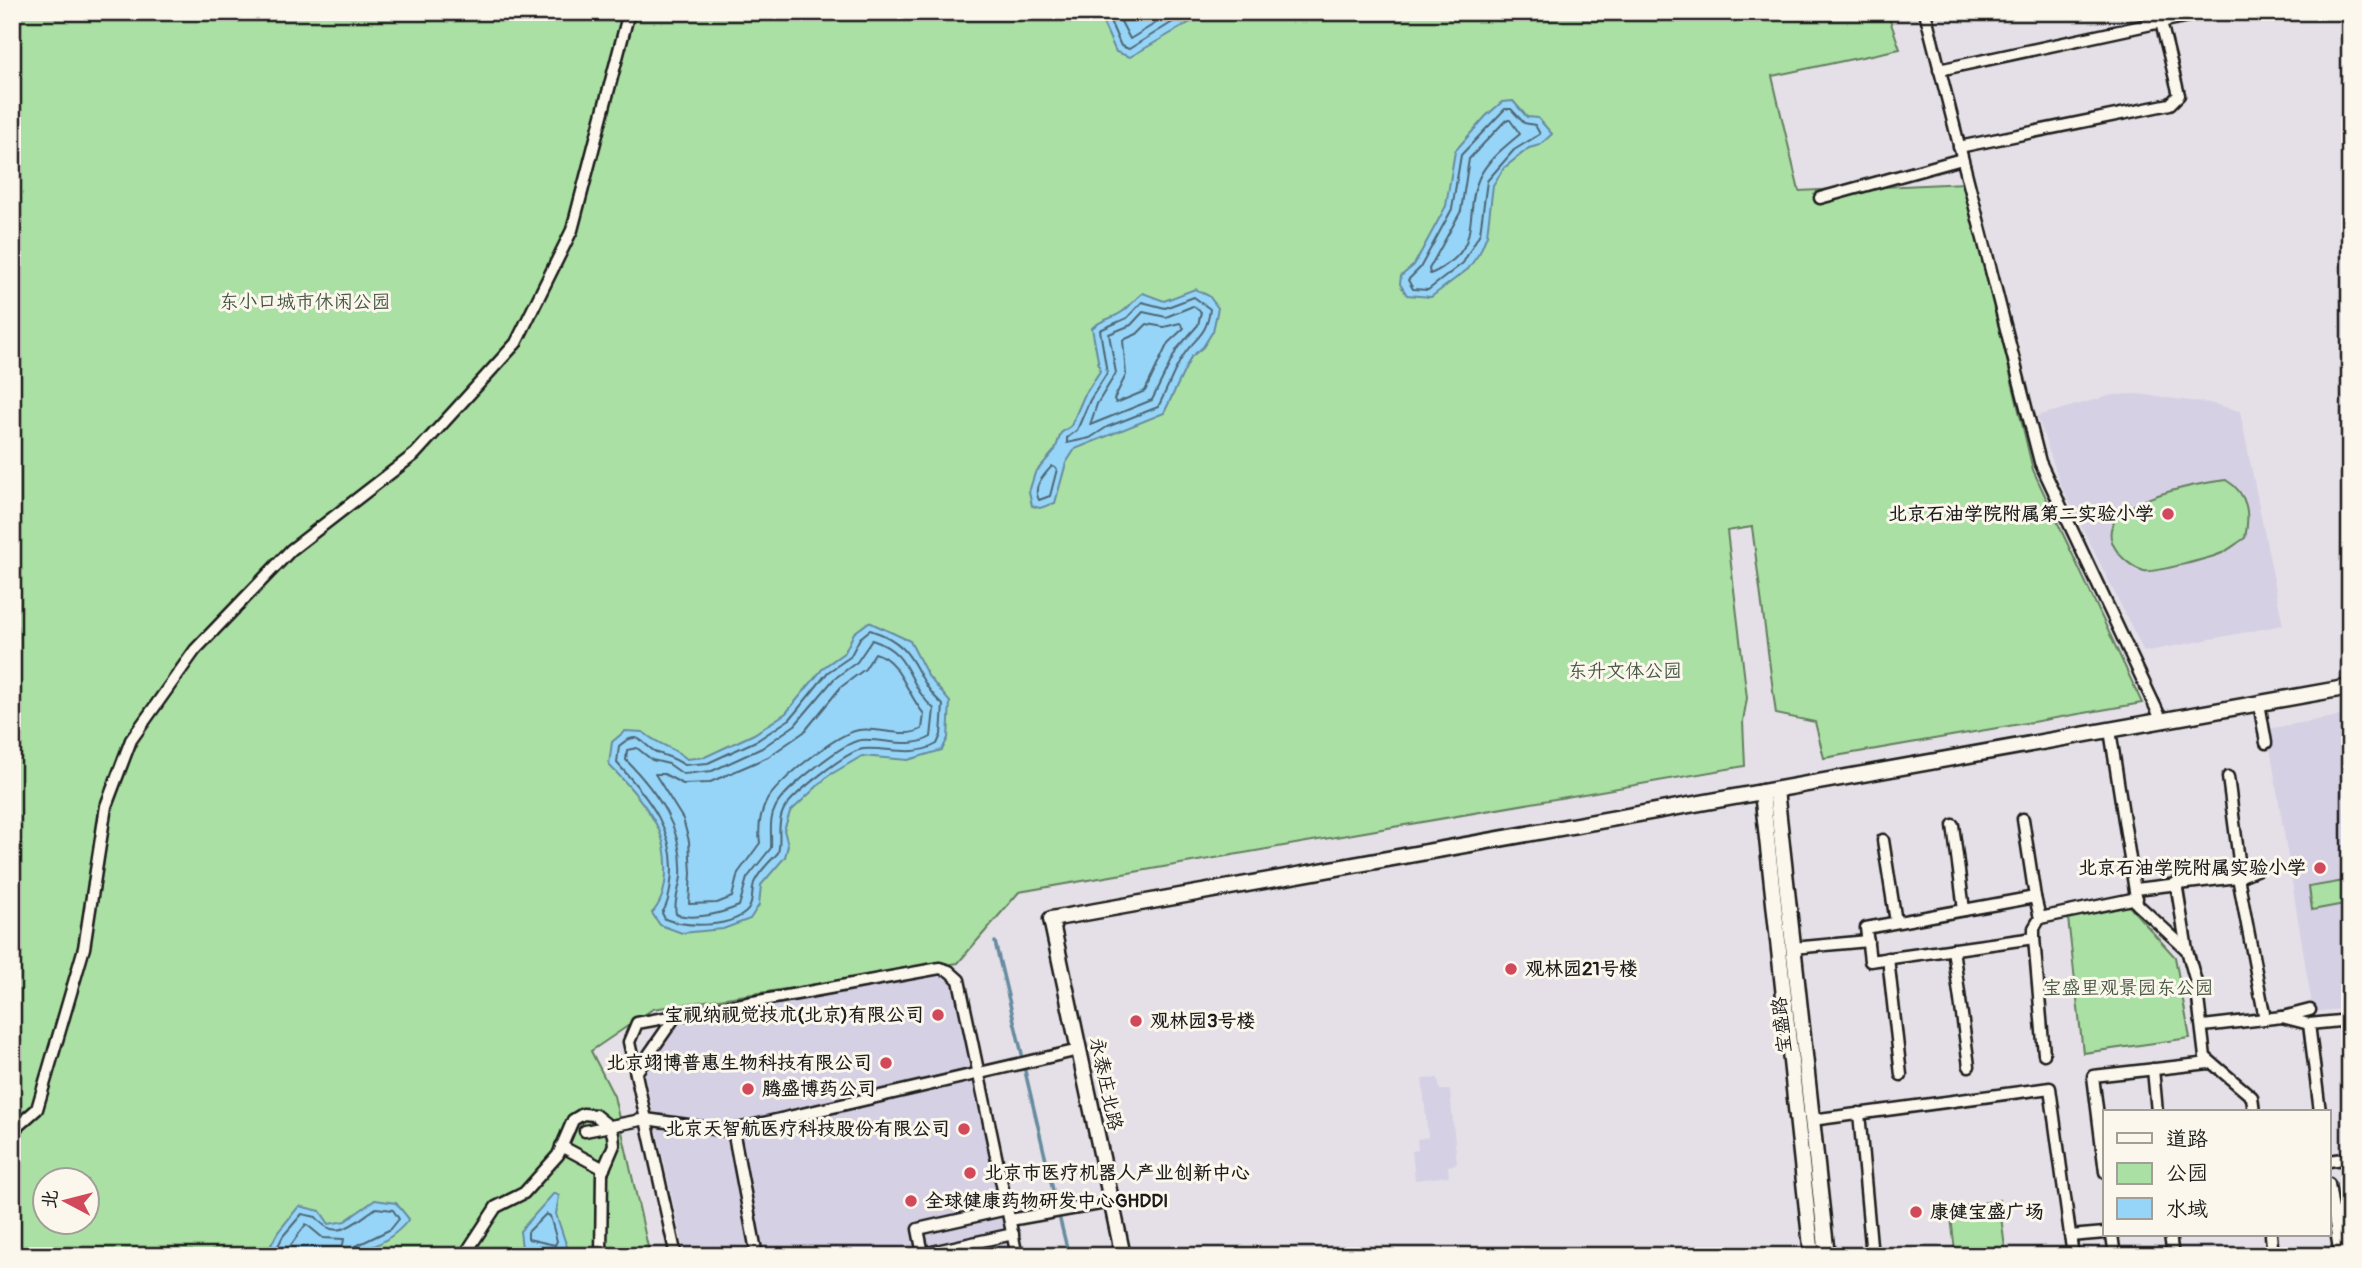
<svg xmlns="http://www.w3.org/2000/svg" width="2362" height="1268" viewBox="0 0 2362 1268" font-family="Pangolin,'LXGW WenKai TC',sans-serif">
  <rect width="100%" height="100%" fill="#e5e0e7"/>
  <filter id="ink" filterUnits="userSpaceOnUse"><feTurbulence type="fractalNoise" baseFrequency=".0143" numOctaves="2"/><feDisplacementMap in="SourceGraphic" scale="14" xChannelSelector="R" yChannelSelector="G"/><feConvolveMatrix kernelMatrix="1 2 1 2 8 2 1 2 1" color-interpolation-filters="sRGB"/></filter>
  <g filter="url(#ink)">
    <!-- built -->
    <g fill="#d6d0e4">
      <path d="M2139,394L2214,404L2240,411L2283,625L2144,652L2060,483L2037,416L2112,395Z"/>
      <path d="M2350,714V1008L2313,1012L2267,729Z"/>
      <path d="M939,974L952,983L1011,1256H685L643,1067L677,1022Z"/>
      <path d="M1438,1078L1440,1090H1450L1457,1164L1448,1166L1449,1176L1415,1180L1412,1151L1418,1150L1417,1139L1428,1137L1422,1079Z"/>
    </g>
    <!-- green -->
    <g fill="#aae0a3" stroke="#637e60" stroke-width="2" fill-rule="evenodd">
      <path d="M12,12H1887L1900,49L1772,76L1799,191L1965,183L2033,470L2142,703L1824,758L1815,722L1776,714L1752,527L1727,531L1747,698L1743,721L1745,766L1019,892L958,963L653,1009L591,1051L614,1096L650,1256H12ZM46,1180H88V1222H46Z"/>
      <path d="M2226,480C2249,494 2250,515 2245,538C2237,543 2230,549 2222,553C2211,558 2154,573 2144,571C2133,568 2121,558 2115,548C2087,502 2199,483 2226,480Z"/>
      <path d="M2350,880V903L2312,910L2309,887Z"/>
      <path d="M2129,906L2175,957L2190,1038L2083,1053L2068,918Z"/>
      <path d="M1999,1200L2006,1256H1946V1253L1955,1251L1950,1209Z"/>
    </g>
    <!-- water -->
    <g fill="#97d5f8" stroke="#668ba0" stroke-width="2">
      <path d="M1098,12H1198L1192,21L1130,57L1116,52Z"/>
      <path d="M1513,101L1527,117L1538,118L1552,134L1540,145L1529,148L1504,168L1493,185L1487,235L1480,252L1468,269L1431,297L1407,295L1400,284L1401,276L1414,265L1446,206L1455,151L1486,116L1502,102Z"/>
      <path d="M1195,289L1209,296L1218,308L1213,331L1203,347L1191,357L1164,413L1075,449L1066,463L1055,503L1040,508L1032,506L1029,492L1035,473L1055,450L1061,433L1071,426L1084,396L1100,371L1092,328C1102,319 1112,319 1122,312C1130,307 1135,298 1143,293L1164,301Z"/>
      <path d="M869,622L910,641L928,676L950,702L948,738L942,750L908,760L862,756L828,776L790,812L784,830L788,845L785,857L761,885L759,905L750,919L723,929L682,933L660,925L652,913C670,894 669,853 659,830C648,806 627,783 609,765L612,742L625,731L643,732C658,745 673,747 687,759L705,757L754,734L786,713L824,667L845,652L854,633Z"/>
      <path d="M554,1193L559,1196L556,1214L570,1256L522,1248L520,1231Z"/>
      <path d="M375,1200L396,1203L409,1219C374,1264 316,1256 265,1256L278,1232L299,1206L320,1211L329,1224L345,1221Z"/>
    </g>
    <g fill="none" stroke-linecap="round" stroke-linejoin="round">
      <!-- shore -->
      <g stroke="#4d6674" stroke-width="2">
        <path d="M1106,12L1121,46L1129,49L1189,12"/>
        <path d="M1116,12L1130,39L1174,12"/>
        <path d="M1505,109H1511L1524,123L1535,125L1540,134L1514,150L1487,181L1480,233L1463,263L1428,290L1413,289L1408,280L1420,268L1452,209L1461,155Z"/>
        <path d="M1506,120H1510L1520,134C1505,147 1488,159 1479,178C1465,208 1480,242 1449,263C1443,267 1437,272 1430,274L1429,269L1461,211L1469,159Z"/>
        <path d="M1194,297L1210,309C1207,336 1195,337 1183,356C1173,372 1167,390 1158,407L1107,427L1090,438L1067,443V438L1077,430L1090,400L1107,373L1100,330L1127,318L1142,302L1165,308Z"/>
        <path d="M1193,306L1201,312L1198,325L1177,349L1152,400L1090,425L1097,404L1116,373L1109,334L1131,325L1143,312L1166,317Z"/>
        <path d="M1180,323L1184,328L1168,343L1145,391L1116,403L1114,399L1126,375L1123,340L1137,334L1147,324L1164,327Z"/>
        <path d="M1052,466L1057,469L1050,496L1039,500C1032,487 1043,476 1052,466Z"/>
        <path d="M870,630C921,646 910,675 943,705L941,735L937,744C912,758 890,747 863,749C847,751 790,796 783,811C776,826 782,838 778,853C770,861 759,871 754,883C751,893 754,906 745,913C726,928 685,927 665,919L662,913C668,905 670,893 671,882C678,833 648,797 617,763L619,746C640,728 641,745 658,753C668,757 675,758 684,765L708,763L758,740L790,719L828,672L850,657L860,638Z"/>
        <path d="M872,640C914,654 905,683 934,709L931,737C909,750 885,738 861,740C843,742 784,790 776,806C768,821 772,833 771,848L747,878L739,906C722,913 694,921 676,914C673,902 680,888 681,876C684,829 657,792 626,760L627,750L637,748L652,760L669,764L683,774L712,771L762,748L795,725L834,679L857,662Z"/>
        <path d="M875,653C900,660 907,695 924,714L922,729C904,739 879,727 859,730C837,733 775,783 766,802C759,816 758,828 760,843L738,873L732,897L717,903L689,904L691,873L689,841L683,819L655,774H664L683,784L708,783L768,757L804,732L841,687L865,669Z"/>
        <path d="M546,1214L550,1216L557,1241L555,1245L528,1239V1232Z"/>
        <path d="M273,1256L283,1236L302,1214L316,1217C336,1244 355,1222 376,1208L393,1210L399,1219L391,1229L354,1247L350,1256"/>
        <path d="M283,1256L306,1224L323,1238L344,1239L341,1256"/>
      </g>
      <!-- stream -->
      <g stroke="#668ba0" stroke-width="3.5">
        <path d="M995,942L1022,1054"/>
        <path d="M1025,1071L1056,1203"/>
        <path d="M1060,1220L1069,1256"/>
      </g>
      <defs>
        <g id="street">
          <path d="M1925,12L2040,462L2162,721"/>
          <path d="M1939,70L2207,12"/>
          <path d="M1959,147L2170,104L2179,95L2161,22"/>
          <path d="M1820,198L1962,159"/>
          <path d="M2259,703L2266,743"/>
          <path d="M2110,730L2137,904L2187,950L2196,982L2205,1057L2252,1097L2254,1112"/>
          <path d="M2228,777L2240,868L2238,877L2265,1019"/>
          <path d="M2023,819L2035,897"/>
          <path d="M1953,825L1964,910"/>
          <path d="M1883,840L1896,922"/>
          <path d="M2176,883L2187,950"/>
          <path d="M2136,889L2238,877L2258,869"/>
          <path d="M2040,918L2035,897L1866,928L1870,961L2034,938V928L2040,918L2137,898"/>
          <path d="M2034,938L2044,1054"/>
          <path d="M1793,948L1868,941"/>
          <path d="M1953,949L1969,1066"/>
          <path d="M1888,958L1901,1075"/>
          <path d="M2283,1017L2310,1010"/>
          <path d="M2309,1024L2320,1112"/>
          <path d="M2203,1026L2282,1017L2309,1024L2350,1020"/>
          <path d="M2153,1069L2157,1112"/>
          <path d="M636,1073L677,1014"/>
          <path d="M1859,1113L1872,1256"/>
          <path d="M1812,1120L2050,1088L2073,1256"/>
          <path d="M733,1130L757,1256"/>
          <path d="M12,1131L37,1109L84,948L106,806L131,740L195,650L291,550L415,454L516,343L572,230L629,12"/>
          <path d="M585,1131L646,1119L729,1131L1079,1050"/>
          <path d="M561,1146L604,1169"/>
          <path d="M2329,1161L2350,1158"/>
          <path d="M2105,1172L2093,1076L2209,1063"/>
          <path d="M2329,1184L2340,1256"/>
          <path d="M1007,1209L918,1229L923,1254L1013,1234"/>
          <path d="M1010,1220L1111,1202"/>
          <path d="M2112,1235L2115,1256"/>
          <path d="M2170,1235L2173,1256"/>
          <path d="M2271,1235L2273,1256"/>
          <path d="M2070,1236L2105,1233"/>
          <path d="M464,1256L496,1207L524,1193L558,1155L573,1120L583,1114L595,1115L610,1127L613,1135L614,1145L602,1173L601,1256"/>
          <path d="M676,1256L629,1042L637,1023L940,968L949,971L959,980L1017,1256"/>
        </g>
        <g id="secondary">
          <path d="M1776,790L1827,1256"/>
          <path d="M1762,792L1812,1256"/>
          <path d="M1123,1256L1051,919L2350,687"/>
        </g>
      </defs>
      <!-- street casing -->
      <use href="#street" stroke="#1c1c1c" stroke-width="15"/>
      <!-- secondary casing -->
      <use href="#secondary" stroke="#1c1c1c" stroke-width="19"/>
      <!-- street -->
      <use href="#street" stroke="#fbf7ec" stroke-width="10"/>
      <!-- secondary -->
      <use href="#secondary" stroke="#fbf7ec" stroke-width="14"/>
    </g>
  </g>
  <!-- markers -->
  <g fill="#d1495b" stroke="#fbf7ec" stroke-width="2.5">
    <circle cx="2168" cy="514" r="7"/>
    <circle cx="2320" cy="868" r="7"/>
    <circle cx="1511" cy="969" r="7"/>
    <circle cx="938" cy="1015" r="7"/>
    <circle cx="1136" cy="1021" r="7"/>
    <circle cx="886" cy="1063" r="7"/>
    <circle cx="748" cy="1089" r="7"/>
    <circle cx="964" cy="1129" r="7"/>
    <circle cx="970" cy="1173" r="7"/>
    <circle cx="911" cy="1201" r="7"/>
    <circle cx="1916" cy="1212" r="7"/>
  </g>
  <g text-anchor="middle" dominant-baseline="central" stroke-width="6" stroke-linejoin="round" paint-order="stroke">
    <!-- park labels -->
    <g font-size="19" fill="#475744" stroke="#fbf7ec">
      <text x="305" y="302">东小口城市休闲公园</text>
      <text x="1625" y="671">东升文体公园</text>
      <text x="2128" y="988">宝盛里观景园东公园</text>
    </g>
    <!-- poi labels -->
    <g font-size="19" font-weight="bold" fill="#1c1c1c" stroke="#fbf7ec" text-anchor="start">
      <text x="2154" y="514" text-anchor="end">北京石油学院附属第二实验小学</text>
      <text x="2306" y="868" text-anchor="end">北京石油学院附属实验小学</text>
      <text x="1525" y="969">观林园21号楼</text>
      <text x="924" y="1015" text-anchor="end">宝视纳视觉技术(北京)有限公司</text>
      <text x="1150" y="1021">观林园3号楼</text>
      <text x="872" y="1063" text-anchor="end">北京翊博普惠生物科技有限公司</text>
      <text x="762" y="1089">腾盛博药公司</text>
      <text x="950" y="1129" text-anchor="end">北京天智航医疗科技股份有限公司</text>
      <text x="984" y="1173">北京市医疗机器人产业创新中心</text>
      <text x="925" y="1201">全球健康药物研发中心GHDDI</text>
      <text x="1930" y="1212">康健宝盛广场</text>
    </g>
    <!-- street labels -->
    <g font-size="19" fill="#1c1c1c" stroke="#fbf7ec">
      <text transform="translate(1782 1025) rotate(-96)">宝盛路</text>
      <text transform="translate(1106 1084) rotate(78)">永泰庄北路</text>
    </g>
  </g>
  <!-- margin -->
  <rect width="2362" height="1268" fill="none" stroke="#fbf7ec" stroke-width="42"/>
  <rect x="21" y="21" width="2320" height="1226" fill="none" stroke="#1c1c1c" stroke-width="2.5" filter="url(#ink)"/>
  <!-- legend -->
  <rect x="2103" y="1110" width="228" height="126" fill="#fbf7ec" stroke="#a29f99" stroke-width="2"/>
  <rect x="2117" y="1133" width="35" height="10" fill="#fbf7ec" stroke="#a29f99" stroke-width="2"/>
  <text x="2166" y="1146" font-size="21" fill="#1c1c1c">道路</text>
  <rect x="2117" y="1163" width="35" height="21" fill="#aae0a3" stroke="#a29f99" stroke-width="2"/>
  <text x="2166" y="1180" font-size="21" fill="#1c1c1c">公园</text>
  <rect x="2117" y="1198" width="35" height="21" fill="#97d5f8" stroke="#a29f99" stroke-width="2"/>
  <text x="2166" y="1216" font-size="21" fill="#1c1c1c">水域</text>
  <!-- north arrow -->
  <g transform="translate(66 1201) rotate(277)"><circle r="33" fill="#fbf7ec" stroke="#a29f99" stroke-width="2"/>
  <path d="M0-5L12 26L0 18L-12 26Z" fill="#d1495b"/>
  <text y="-10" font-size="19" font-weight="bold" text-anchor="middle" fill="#1c1c1c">北</text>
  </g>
</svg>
